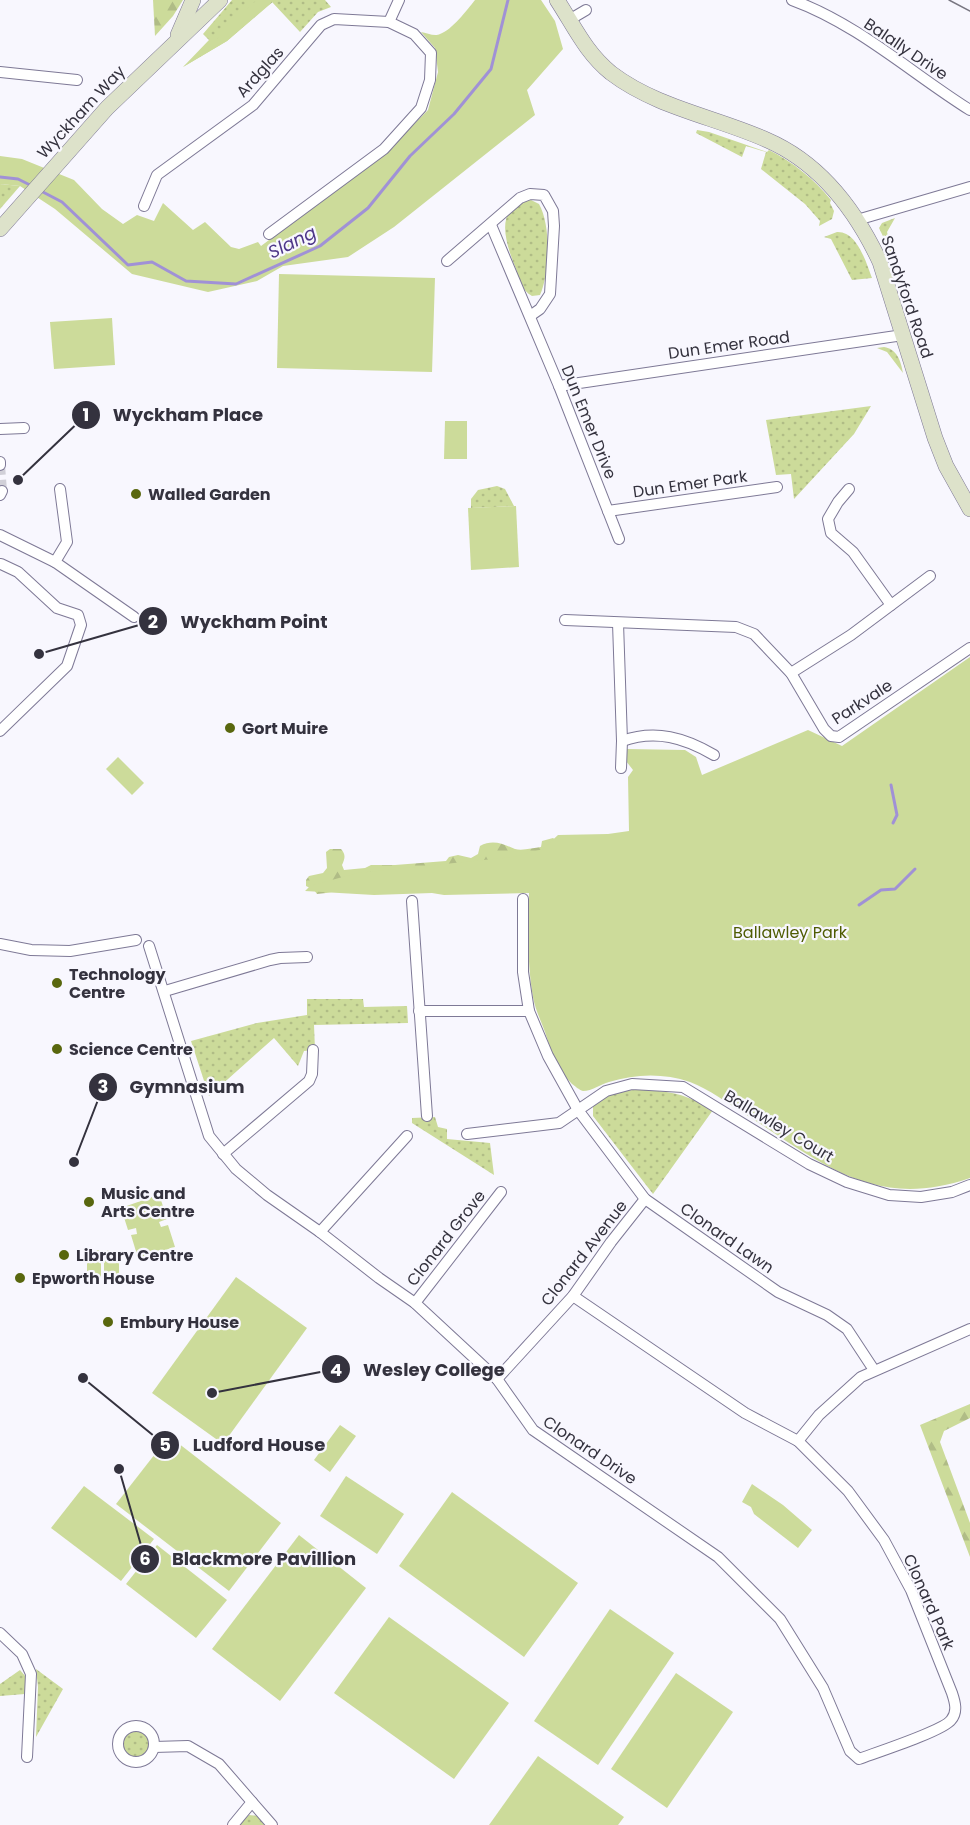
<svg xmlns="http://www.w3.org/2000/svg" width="970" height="1825" viewBox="0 0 970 1825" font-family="Poppins,sans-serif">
  <defs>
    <pattern id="grass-dots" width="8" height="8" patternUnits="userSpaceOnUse" patternTransform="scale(1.5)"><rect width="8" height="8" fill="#ccdb9a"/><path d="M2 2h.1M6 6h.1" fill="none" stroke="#b0bc86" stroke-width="1.8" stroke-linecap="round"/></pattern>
    <pattern id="forest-firs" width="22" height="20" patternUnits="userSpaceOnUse" patternTransform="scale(1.5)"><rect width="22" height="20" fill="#ccdb9a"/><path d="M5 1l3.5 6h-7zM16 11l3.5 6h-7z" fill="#b0bc86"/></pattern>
  </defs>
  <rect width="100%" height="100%" fill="#f8f7fe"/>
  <!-- grass -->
  <g fill="url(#grass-dots)">
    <path d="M232,0H325L331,7L318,12L300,32L272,2L227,41L183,67L209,40L203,34Z"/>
    <path d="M697,130L709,132L767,152L769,150C793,162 814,179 831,200L830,203L834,211L832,219L819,226L820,221L805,204L761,169L766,152L746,146L742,157L696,133Z"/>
    <path d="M0,184L20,186L0,209Z"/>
    <path d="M531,200L539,204C551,225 550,273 540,295L532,296C522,291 519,279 516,269C506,244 492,206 531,200Z"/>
    <path d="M895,218L887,232L894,259L879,228L882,223Z"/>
    <path d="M837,232C857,231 866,262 872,278L852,280L831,239L824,237Z"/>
    <path d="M884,347C897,349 901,361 903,373L887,352L877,348Z"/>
    <path d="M871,406L854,434L794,499L791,474L776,475L766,420Z"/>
    <path d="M497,486L505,489L514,506L471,508V499L478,490Z"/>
    <path d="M307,999H363L364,1007L407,1006L408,1023L314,1025L315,1050L304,1051L298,1066L274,1038L209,1096L191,1041L257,1023L307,1015Z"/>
    <path d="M638,1089C672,1092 684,1093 713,1110L653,1194L593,1116V1106C603,1093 623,1092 638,1089Z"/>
    <path d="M435,1117L438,1127L447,1129V1139L490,1143L494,1175L412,1123V1118Z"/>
    <path d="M36,1669L63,1689L36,1737L38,1687Z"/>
    <path d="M20,1670L26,1677L25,1694L0,1696V1684Z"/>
    <circle cx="137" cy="1744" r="15"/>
    <path d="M249,1815L258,1816L265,1825H239Z"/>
  </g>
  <!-- forest -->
  <g fill="url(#forest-firs)">
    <path d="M153,0H183L173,16L155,36Z"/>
    <path d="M257,0H275L227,41L183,67L217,39L228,25Z"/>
    <path d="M553,838L560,843L563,852L326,893L317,894L314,890L306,886V880L309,876L323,873L327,868L326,852L330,849H341C346,855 345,858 342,865L344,870L365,868L371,865H395L446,861L449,857L458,855L471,858L478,854L480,846C493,839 503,844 515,849C522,851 533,848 541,847L542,841Z"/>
    <path d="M970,1404V1418L944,1431L940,1442L970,1523V1557L920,1425Z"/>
  </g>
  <!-- park -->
  <g fill="#ccdb9a">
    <path d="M475,0H541L555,21L563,49L527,90L535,115L394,227L348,257L283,266L257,281L208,292L132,274L55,209L20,186L0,184V156L22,159L74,180L102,209L123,224L137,215L154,221L163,203L193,230L205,222L231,247L239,249L258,242L261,246L384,154L428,110L438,72L435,48L421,32C427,33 435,37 440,34C452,30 467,10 475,0Z"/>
    <path d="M279,274L435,278L432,372L277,368Z"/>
    <path d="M112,318L115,365L54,369L50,322Z"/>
    <path d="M445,421H467V459H444Z"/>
    <path d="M516,506L519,567L471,570L468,508Z"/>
    <path d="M970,657V1178C874,1211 822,1163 745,1114C727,1103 709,1089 690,1082C663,1073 636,1074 609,1082C601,1084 592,1091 583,1091C579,1090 575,1086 572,1084C557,1069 551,1051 545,1032C541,1021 535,1009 533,997C527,963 528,927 529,893L444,895L432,893L374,895L305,891L310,886L357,873L513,857L543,849L558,835L608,834L629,831L628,777L633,770L626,761L627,749L685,750L696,757L702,775L808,730L842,746Z"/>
    <path d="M118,757L144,783L132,795L106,769Z"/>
    <path d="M152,1197L153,1199L160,1197L167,1219L159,1222L161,1227L168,1225L175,1247L138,1258L131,1235L137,1234L136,1228L128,1230L121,1208Z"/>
    <rect x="87" y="1250" width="14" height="29"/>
    <rect x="104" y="1250" width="15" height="29"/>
    <path d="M236,1277L307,1328L223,1444L152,1393Z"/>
    <path d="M340,1425L356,1436L330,1472L314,1460Z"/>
    <path d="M169,1436L281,1523L229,1591L116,1504Z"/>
    <path d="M346,1476L404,1514L377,1554L320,1516Z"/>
    <path d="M752,1484L783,1505L812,1530L798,1548L754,1514L751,1507L742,1502Z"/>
    <path d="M84,1486L154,1539L121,1581L51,1528Z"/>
    <path d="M452,1492L578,1583L524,1657L399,1566Z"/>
    <path d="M299,1535L366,1588L280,1701L212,1649Z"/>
    <path d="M157,1545L227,1600L196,1638L126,1584Z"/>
    <path d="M610,1609L674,1653L598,1765L534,1721Z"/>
    <path d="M389,1617L509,1703L454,1779L334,1693Z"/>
    <path d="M676,1673L733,1712L667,1808L611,1769Z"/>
    <path d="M538,1756L624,1817L618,1825H489Z"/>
  </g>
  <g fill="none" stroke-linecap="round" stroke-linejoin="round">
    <!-- stream -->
    <g stroke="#a091d6" stroke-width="3">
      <path d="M0,177L18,179L32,186"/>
      <path d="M41,191L62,202L128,265L152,262L186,281L236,284L320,246L368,208L410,156L454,114L491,69L508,0"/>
      <path d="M891,785L897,815L893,823"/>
      <path d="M859,905L881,890L895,889L915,869"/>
    </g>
    <!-- street-tunnel -->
    <path stroke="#d1d0d8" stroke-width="10" stroke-dasharray="10 5" stroke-linecap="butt" d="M0,465L2,491"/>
    <defs>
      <g id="street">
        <path d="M792,0C858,24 911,73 970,110"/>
        <path d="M569,20L586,10"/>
        <path d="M389,22L399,0"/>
        <path d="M0,72L77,80"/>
        <path d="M144,206L157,175L253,105L321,25L334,19L389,22L414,34L431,53L430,80L421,108L384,149L269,234"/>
        <path d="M857,220L970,187"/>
        <path d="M491,225L559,386L619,539"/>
        <path d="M447,261L520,198L530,194L544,195L553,211L554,226L550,294L540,309L530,316"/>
        <path d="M559,386L903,335"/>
        <path d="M0,429L24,428"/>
        <path d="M0,462V465"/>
        <path d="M849,489L838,502L828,519L831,533L853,552L891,605"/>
        <path d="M0,495L2,491"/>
        <path d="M608,511L777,487"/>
        <path d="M0,535L55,562L134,617"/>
        <path d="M55,562L67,542L60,489"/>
        <path d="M565,620L736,627L754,634L791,673L824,729L831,736L839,737L970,648"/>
        <path d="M618,623L622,741L621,768"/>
        <path d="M791,673L851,635L930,576"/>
        <path d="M0,731L67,666L81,625L78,615L57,608L18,572L1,564"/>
        <path d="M622,741C656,729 685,738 714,755"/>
        <path d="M523,899V972L529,1011L548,1056L578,1110L645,1199L778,1292L827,1315L847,1329L874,1370"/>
        <path d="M412,901L427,1116"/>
        <path d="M0,944L31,950L70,951L136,940"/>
        <path d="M149,946L209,1136L236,1169L267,1195L320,1232L379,1278L415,1303L497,1379L533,1430L718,1557L780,1619L823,1688L850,1751L859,1759C875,1753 943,1731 951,1720C958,1712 955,1702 952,1693L911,1590L884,1540L848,1491L798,1441L745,1413L573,1296"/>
        <path d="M165,991L270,960L280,958L307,957"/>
        <path d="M419,1011H529"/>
        <path d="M467,1134L559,1123L606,1091L632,1084L683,1087L809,1164L847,1182L889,1195L921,1197L952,1192L970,1185"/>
        <path d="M223,1154L309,1081L312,1074L313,1050"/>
        <path d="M320,1232L407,1136"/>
        <path d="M415,1303L501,1192"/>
        <path d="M497,1379L573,1296L611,1242L645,1199"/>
        <path d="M798,1441L819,1415L861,1377L970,1329"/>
        <path d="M0,1633L22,1654L31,1674L27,1757"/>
        <circle cx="136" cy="1744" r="18"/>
        <path d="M154,1747L188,1746L219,1764L272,1825"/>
        <path d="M233,1825L252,1802"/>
      </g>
      <g id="secondary">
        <path d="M557,0C574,26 586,53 611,73C657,108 716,117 767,140C820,163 856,211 880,262L935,438L946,466L970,509"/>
        <path d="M178,35L193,0"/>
        <path d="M0,229L107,108L220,0"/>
      </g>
    </defs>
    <!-- street casing -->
    <use href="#street" stroke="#7e7996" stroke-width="12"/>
    <!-- secondary casing -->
    <use href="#secondary" stroke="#7e7996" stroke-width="16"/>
    <!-- street -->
    <use href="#street" stroke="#fff" stroke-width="10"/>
    <!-- secondary -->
    <use href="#secondary" stroke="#dde2ca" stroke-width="15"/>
    <!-- tram -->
    <path stroke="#787681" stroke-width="1.5" d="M949,0L970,11"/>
  </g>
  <!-- markers -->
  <g fill="#59670e" stroke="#f8f7fe" stroke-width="2">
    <circle cx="136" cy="494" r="6"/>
    <circle cx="230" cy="728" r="6"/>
    <circle cx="57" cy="983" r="6"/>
    <circle cx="57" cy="1049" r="6"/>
    <circle cx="89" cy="1202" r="6"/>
    <circle cx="64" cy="1255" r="6"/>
    <circle cx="20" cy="1278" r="6"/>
    <circle cx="108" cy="1322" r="6"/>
  </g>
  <g text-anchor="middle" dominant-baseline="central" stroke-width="4.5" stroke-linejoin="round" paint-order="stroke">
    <!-- street labels -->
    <g font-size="16" fill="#34323e" stroke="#f8f7fe">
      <text transform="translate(906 49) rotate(34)">Balally Drive</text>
      <text transform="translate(260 72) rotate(-48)">Ardglas</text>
      <text transform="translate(81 112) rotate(-47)">Wyckham Way</text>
      <text transform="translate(907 297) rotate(71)">Sandyford Road</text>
      <text transform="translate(729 345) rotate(-8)">Dun Emer Road</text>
      <text transform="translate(589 422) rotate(68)">Dun Emer Drive</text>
      <text transform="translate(690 484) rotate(-8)">Dun Emer Park</text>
      <text transform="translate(862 702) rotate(-33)">Parkvale</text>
      <text transform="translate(779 1126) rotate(31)">Ballawley Court</text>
      <text transform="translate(446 1238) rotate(-52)">Clonard Grove</text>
      <text transform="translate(727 1238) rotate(35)">Clonard Lawn</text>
      <text transform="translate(584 1253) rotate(-52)">Clonard Avenue</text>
      <text transform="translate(590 1450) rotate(34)">Clonard Drive</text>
      <text transform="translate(929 1602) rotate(66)">Clonard Park</text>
    </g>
    <!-- poi labels -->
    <g font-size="16" font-weight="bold" fill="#34323e" stroke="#f8f7fe" text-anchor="start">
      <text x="148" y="494">Walled Garden</text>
      <text x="242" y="728">Gort Muire</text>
      <text x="69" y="974">Technology<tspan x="69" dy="18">Centre</tspan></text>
      <text x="69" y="1049">Science Centre</text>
      <text x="101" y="1193">Music and<tspan x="101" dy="18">Arts Centre</tspan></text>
      <text x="76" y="1255">Library Centre</text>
      <text x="32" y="1278">Epworth House</text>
      <text x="120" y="1322">Embury House</text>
    </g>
    <!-- park labels -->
    <g font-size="16" fill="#4f5c03" stroke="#f8f7fe">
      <text x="790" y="932">Ballawley Park</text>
    </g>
    <!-- water labels -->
    <g font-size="18" font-style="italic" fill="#4e3788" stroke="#f8f7fe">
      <text transform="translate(292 242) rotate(-26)">Slang</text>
    </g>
  </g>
  <!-- callouts -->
  <path fill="none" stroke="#34323e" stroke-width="2" d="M18 480L86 415M39 654L153 621M74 1162L103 1087M212 1393L336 1369M83 1378L165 1445M119 1469L145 1559"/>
  <g fill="#34323e" stroke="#f8f7fe" stroke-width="2">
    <circle cx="18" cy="480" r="6"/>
    <circle cx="39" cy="654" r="6"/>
    <circle cx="74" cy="1162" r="6"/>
    <circle cx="212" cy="1393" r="6"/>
    <circle cx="83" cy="1378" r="6"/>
    <circle cx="119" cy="1469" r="6"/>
    <circle cx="86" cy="415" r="15"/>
    <circle cx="153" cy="621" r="15"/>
    <circle cx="103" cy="1087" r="15"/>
    <circle cx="336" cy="1369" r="15"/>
    <circle cx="165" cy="1445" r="15"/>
    <circle cx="145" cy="1559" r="15"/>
  </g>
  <g font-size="18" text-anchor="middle" font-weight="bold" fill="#fff">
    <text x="86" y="421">1</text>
    <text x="153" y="628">2</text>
    <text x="103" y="1093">3</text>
    <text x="336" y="1376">4</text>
    <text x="165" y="1451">5</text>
    <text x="145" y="1565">6</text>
  </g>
  <g font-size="18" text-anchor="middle" font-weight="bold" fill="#34323e" stroke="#f8f7fe" stroke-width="4.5" stroke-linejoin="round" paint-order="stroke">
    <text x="188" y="421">Wyckham Place</text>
    <text x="254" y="628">Wyckham Point</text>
    <text x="187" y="1093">Gymnasium</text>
    <text x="434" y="1376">Wesley College</text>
    <text x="259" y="1451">Ludford House</text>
    <text x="264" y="1565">Blackmore Pavillion</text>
  </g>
</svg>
